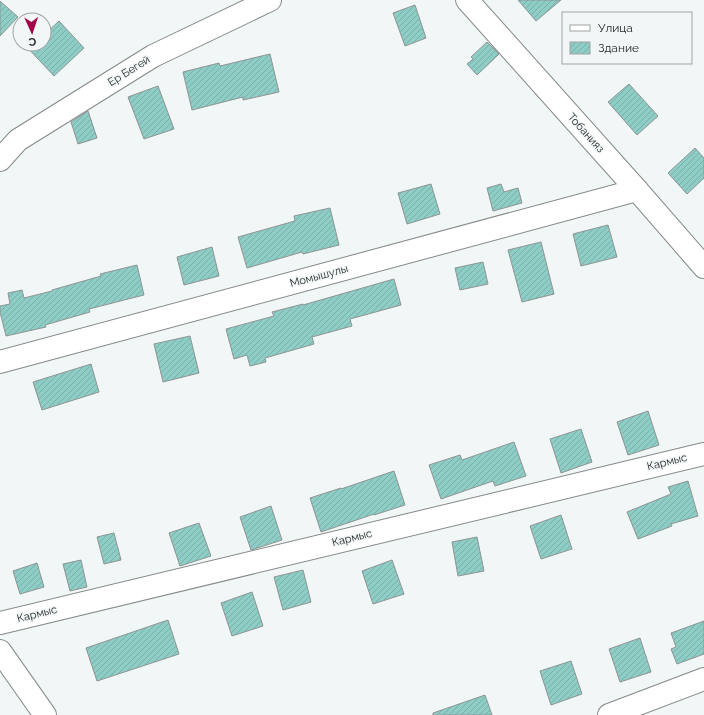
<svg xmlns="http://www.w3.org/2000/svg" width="704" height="715" viewBox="0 0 704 715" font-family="Raleway,sans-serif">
  <defs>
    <pattern id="building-hatch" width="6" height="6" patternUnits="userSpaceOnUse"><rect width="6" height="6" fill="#8dcdc5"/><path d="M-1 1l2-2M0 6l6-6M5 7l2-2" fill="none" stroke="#7ab0a9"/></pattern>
  </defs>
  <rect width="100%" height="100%" fill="#f1f6f6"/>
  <!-- building -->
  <g fill="url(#building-hatch)" stroke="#8f9493">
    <path d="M518,0H561L536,21Z"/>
    <path d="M0,1L18,17L0,36Z"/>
    <path d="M415,5L426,38L405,46L393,13Z"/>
    <path d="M59,21L84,48L54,76L24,44H44V35Z"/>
    <path d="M487,42L499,54L477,75L467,64L473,59L471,57Z"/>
    <path d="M270,54L279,92L243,100V97L192,110L183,72L219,63L220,66Z"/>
    <path d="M629,84L658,116L637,135L608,102Z"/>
    <path d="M158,86L174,129L144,139L128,97Z"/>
    <path d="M88,111L97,138L78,144L71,122Z"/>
    <path d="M695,148L704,158V178L687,194L668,173Z"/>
    <path d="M431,184L440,214L407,224L398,193Z"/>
    <path d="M501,184L504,192L518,188L522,203L493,211L487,188Z"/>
    <path d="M330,208L339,245L303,254L302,252L247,268L238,237L295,221L294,216Z"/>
    <path d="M608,225L617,257L581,266L573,234Z"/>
    <path d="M541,242L554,294L522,302L508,250Z"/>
    <path d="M212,247L219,276L184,285L177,257Z"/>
    <path d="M483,262L488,284L460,290L455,268Z"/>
    <path d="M137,265L144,295L89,309L90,312L45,325L46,327L6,336L0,312V306L10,304L8,293L22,290L24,298L52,291V290L101,276L100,274Z"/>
    <path d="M394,279L401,305L350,319L352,326L312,337L314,344L265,358L266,362L250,366L247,355L234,359L226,329L274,316L272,312L303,304V305Z"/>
    <path d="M190,336L199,373L163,382L154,344Z"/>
    <path d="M91,364L99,392L42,410L33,382Z"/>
    <path d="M648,411L659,445L628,455L617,422Z"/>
    <path d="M581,429L592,462L561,473L550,439Z"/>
    <path d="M514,442L526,476L495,486L493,481L441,499L429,465L460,455L462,460Z"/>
    <path d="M394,471L405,505L374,515V514L321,532L310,498L341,488V489Z"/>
    <path d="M688,481L698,516L671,524L672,526L638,539L627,512L671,494L668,487Z"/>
    <path d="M271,506L282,540L251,550L240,517Z"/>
    <path d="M561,515L572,549L541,559L530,526Z"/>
    <path d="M199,523L211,556L180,566L169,533Z"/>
    <path d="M114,533L121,560L104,564L97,537Z"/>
    <path d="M477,537L484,571L458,576L452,542Z"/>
    <path d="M81,560L87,587L70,591L63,564Z"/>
    <path d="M392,560L404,594L373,604L362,571Z"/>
    <path d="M37,563L44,587L20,594L13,571Z"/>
    <path d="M303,570L311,602L283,610L274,577Z"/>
    <path d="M252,592L263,626L232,636L221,603Z"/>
    <path d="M168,620L179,654L97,681L86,648Z"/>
    <path d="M704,621V654L677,664L671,649L676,647L671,633Z"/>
    <path d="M640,638L651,672L620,682L609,649Z"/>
    <path d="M571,661L582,694L551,705L540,671Z"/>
    <path d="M485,695L492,715H433V713Z"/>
  </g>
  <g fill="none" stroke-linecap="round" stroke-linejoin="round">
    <defs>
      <g id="minor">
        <path d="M467,0L637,190L704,267"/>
        <path d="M0,160L18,140L153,56L270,0"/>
        <path d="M0,362L637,190"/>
        <path d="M0,623L704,454"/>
        <path d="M0,651L45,715"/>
        <path d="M609,715L704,679"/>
      </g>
    </defs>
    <!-- minor casing -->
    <use href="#minor" stroke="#858a89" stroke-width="24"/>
    <!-- minor -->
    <use href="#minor" stroke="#fff" stroke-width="22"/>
  </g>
  <g text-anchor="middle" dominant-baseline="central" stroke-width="3" stroke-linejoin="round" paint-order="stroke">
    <!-- street labels -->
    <g font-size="11" fill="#282a2a" stroke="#f1f6f6">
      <text transform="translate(129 71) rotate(-32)">Ер Бегей</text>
      <text transform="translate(586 133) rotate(48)">Тобанияз</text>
      <text transform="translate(319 276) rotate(-15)">Момышулы</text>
      <text transform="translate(667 462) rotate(-14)">Кармыс</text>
      <text transform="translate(352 538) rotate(-14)">Кармыс</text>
      <text transform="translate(37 614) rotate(-14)">Кармыс</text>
    </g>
  </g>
  <!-- legend -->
  <rect x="562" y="12" width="130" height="52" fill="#f1f6f6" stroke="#a1a4a4"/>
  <rect x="570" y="25" width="20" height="6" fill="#ffffff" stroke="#a1a4a4"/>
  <text x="598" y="32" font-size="12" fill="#282a2a">Улица</text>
  <rect x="570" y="42" width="20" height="12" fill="url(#building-hatch)" stroke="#a1a4a4"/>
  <text x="598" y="52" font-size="12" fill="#282a2a">Здание</text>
  <!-- north arrow -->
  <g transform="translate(32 32) rotate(177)"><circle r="19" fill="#f1f6f6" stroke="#a1a4a4"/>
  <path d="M0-3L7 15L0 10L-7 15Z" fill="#a10749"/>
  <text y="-6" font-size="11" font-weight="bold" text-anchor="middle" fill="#282a2a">С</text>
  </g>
</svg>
